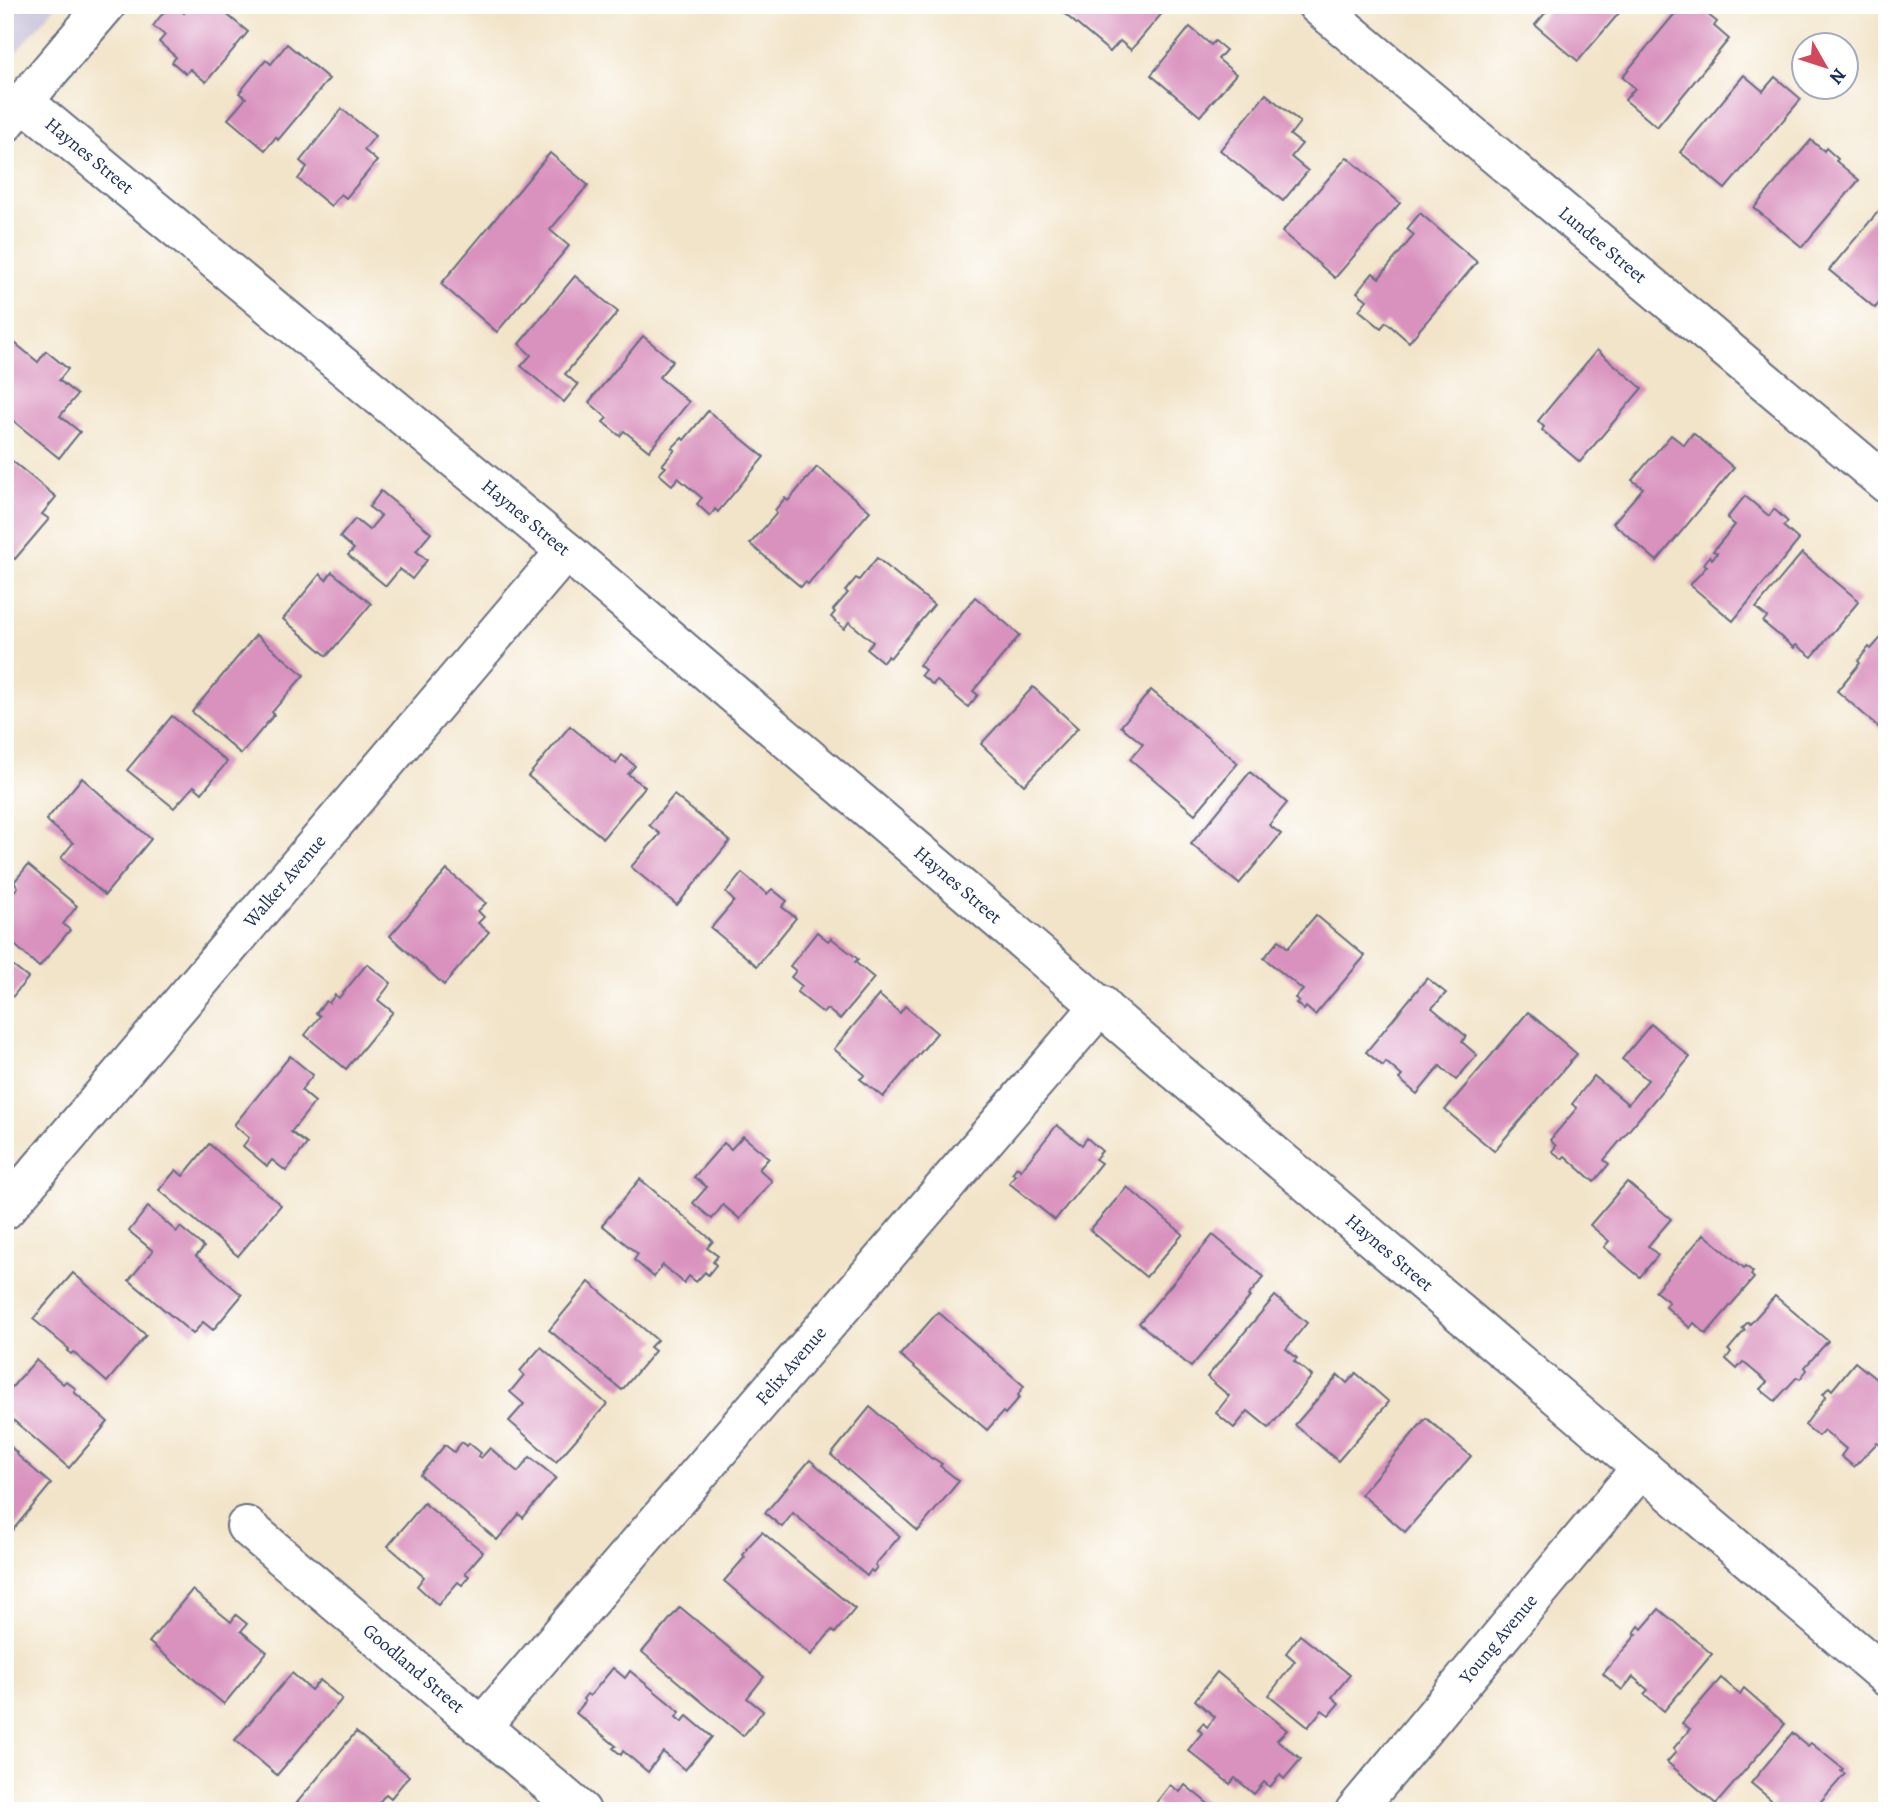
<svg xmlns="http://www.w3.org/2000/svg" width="1892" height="1816" viewBox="0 0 1892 1816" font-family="Alegreya,serif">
  <rect width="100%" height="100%" fill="#fff"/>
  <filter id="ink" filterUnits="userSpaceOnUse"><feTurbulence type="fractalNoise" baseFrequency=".0143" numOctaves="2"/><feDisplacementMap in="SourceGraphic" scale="14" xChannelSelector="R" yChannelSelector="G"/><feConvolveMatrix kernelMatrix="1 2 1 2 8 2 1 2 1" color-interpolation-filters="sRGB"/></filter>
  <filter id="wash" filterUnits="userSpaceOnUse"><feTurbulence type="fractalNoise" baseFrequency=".00686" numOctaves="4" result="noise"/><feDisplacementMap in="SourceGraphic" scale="28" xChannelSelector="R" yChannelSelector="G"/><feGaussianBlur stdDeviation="1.57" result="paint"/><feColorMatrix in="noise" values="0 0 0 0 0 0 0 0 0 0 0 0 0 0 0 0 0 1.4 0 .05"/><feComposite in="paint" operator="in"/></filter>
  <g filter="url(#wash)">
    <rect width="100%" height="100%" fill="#f2e4c9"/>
    <!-- industrial -->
    <path fill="#c7c0d9" d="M5,5H57L5,65Z"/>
    <g id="blocks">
      <!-- building -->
      <g fill="#d991bd">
        <path d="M169,5H174L184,13L190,5H232L225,13L248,32L206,82L190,69L186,74L172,62L176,57L159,42L165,35L153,26Z"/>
        <path d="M1054,5H1160L1159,7L1164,11L1131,50L1120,41L1110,52Z"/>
        <path d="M1552,5H1626L1578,61L1535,25Z"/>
        <path d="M1682,5H1687L1697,13L1701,9L1717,22L1714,26L1729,39L1657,127L1625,100L1635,88L1622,77Z"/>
        <path d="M1190,27L1211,45L1215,41L1226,50L1218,59L1236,74L1200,116L1151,75Z"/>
        <path d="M287,44L329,79L278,140L276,137L265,150L228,119L246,98L239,93L266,60L271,64Z"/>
        <path d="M1744,75L1763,91L1775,77L1801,99L1725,189L1680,152Z"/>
        <path d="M1266,94L1300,122L1290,135L1302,144L1291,157L1308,171L1283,201L1220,150Z"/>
        <path d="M342,109L375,136L364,150L377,161L346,198L341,194L331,206L298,179L307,167L300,161Z"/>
        <path d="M1811,140L1824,151L1826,148L1838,159L1836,161L1859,180L1802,247L1754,208Z"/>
        <path d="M550,153L588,185L550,230L569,246L497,332L441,284Z"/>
        <path d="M1347,157L1400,203L1335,278L1282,232Z"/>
        <path d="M1887,201V294L1875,308L1829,270Z"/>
        <path d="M1420,213L1477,262L1409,342L1386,322L1381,328L1359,310L1367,300L1357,292L1373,273L1379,278L1414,235L1407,229Z"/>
        <path d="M575,276L618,312L565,374L578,385L564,402L521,366L531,355L519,344Z"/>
        <path d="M5,335L38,362L46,351L68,369L59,380L77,395L60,416L80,432L59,458L5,414Z"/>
        <path d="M643,336L673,361L659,377L689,402L649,451L624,431L620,436L603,422L607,418L589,402Z"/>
        <path d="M1597,350L1642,388L1580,462L1542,430L1544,427L1538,421Z"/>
        <path d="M708,411L764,457L718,512L715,509L710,516L697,504L702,498L678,478L672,485L659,474L666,467L662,465L675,450L672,448L682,438L684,440Z"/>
        <path d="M1693,433L1734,468L1657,561L1613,523L1643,488L1632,480L1671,435L1684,445Z"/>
        <path d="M5,455L56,497L42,514L49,519L15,559L5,551Z"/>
        <path d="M817,467L870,511L808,584L805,582L801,587L750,544L777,513L775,510L785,498L788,501Z"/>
        <path d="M381,491L431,533L416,551L427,560L412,579L400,569L386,586L348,555L354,549L340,537L355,519L369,530L381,516L369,507Z"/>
        <path d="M1745,496L1769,516L1774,509L1788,522L1783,526L1799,540L1733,621L1690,585L1707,566L1704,564L1710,556L1712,559L1717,553L1713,551L1735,525L1727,518Z"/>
        <path d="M1802,553L1859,601L1812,657L1796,645L1794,648L1763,622L1767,617L1756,608Z"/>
        <path d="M877,558L934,605L890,658L888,656L883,662L867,649L873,642L849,622L844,629L831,617L835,612L833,610L848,593L845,591L856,578L859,580Z"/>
        <path d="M332,572L371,604L327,656L283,619L320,574L326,580Z"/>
        <path d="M975,597L1020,635L973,691L978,695L968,707L936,680L933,685L921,675L925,670L919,665Z"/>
        <path d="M1887,631V724L1882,730L1837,691L1860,663L1858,661L1869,647L1871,649Z"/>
        <path d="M256,635L304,675L272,712L274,715L241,754L192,712Z"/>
        <path d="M1033,687L1078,728L1024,785L981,744Z"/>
        <path d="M1151,690L1238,763L1195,814L1130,759L1143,744L1121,726Z"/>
        <path d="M172,716L227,762L202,793L194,786L174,808L127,770Z"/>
        <path d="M570,726L616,764L622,755L635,766L628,774L645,787L603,838L528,776Z"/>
        <path d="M1250,772L1287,803L1269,825L1281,834L1239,884L1191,844Z"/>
        <path d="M82,778L151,839L105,895L61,858L73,843L46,820Z"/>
        <path d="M674,795L730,841L677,905L631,867L660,834L649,825Z"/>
        <path d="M28,865L77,906L63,924L70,930L39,967L5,936V902L18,887L14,882Z"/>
        <path d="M447,870L486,903L478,911L484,917L478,923L489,932L444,985L390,936Z"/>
        <path d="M742,873L767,894L772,889L787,901L782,907L796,918L757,966L711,928L734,901L726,893Z"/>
        <path d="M1316,915L1365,956L1315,1015L1306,1007L1304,1010L1296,1003L1299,1001L1295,998L1303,990L1264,958L1279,940L1288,948Z"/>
        <path d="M817,932L828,941L831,938L858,959L855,962L874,978L840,1019L827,1009L823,1013L797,992L802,986L791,977L796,971L790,966Z"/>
        <path d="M5,960L28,978L5,1006Z"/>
        <path d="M367,964L391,983L378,1000L393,1012L346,1069L305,1035L320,1016L316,1013L326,1001L329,1003L335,995L339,998Z"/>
        <path d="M1427,978L1446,993L1432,1008L1466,1036L1462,1042L1477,1055L1456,1080L1440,1066L1417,1094L1399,1079L1402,1076L1386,1062L1383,1066L1366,1052Z"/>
        <path d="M879,995L900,1013L905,1006L937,1033L883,1097L860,1079L865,1075L834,1049Z"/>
        <path d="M1528,1012L1577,1054L1494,1151L1445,1110Z"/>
        <path d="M1651,1024L1690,1057L1604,1160L1609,1164L1594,1182L1565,1156L1562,1159L1552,1151L1556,1146L1550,1140L1577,1108L1572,1104L1594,1076L1628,1104L1648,1080L1622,1059Z"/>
        <path d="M290,1056L313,1075L301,1090L315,1102L291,1132L307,1144L286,1171L272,1160L267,1166L243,1146L249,1138L234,1125Z"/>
        <path d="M1057,1125L1082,1145L1087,1138L1102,1151L1095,1159L1101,1163L1055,1220L1009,1183L1015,1175L1012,1173L1017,1167L1021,1170Z"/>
        <path d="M743,1136L769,1158L759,1169L772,1181L740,1219L723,1205L712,1219L693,1203L707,1187L694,1177L724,1143L731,1149Z"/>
        <path d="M209,1144L281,1205L238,1256L159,1190L176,1170L183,1176Z"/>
        <path d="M640,1179L713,1241L707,1248L718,1256L713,1262L716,1265L708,1275L705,1272L696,1282L689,1276L684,1283L663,1265L654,1277L634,1260L638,1254L602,1225Z"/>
        <path d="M1627,1182L1671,1219L1648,1246L1658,1255L1640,1277L1604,1247L1609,1241L1590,1225Z"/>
        <path d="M1127,1187L1183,1234L1146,1277L1090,1230Z"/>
        <path d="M148,1207L177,1232L180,1227L204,1247L196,1256L242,1295L213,1330L203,1322L193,1334L129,1280L153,1251L129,1231Z"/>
        <path d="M1704,1234L1744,1268L1746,1266L1753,1272L1751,1275L1754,1278L1706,1334L1694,1323L1690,1328L1665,1306L1669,1302L1655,1291Z"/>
        <path d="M1213,1235L1264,1277L1248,1296L1250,1297L1191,1367L1139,1323Z"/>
        <path d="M73,1273L146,1335L107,1382L73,1352L71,1354L67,1351L69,1349L33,1319Z"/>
        <path d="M589,1282L657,1340L650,1347L655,1351L622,1390L549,1330Z"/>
        <path d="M1275,1296L1307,1323L1286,1349L1297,1358L1294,1361L1312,1376L1269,1428L1248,1411L1234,1428L1216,1413L1229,1396L1207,1377Z"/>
        <path d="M1775,1296L1828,1341L1805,1367L1807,1370L1800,1379L1797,1377L1775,1401L1760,1389L1767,1382L1743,1362L1737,1369L1726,1359L1731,1352L1728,1350L1745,1330L1742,1328L1748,1322L1750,1324Z"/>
        <path d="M938,1312L1024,1386L1018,1395L1020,1397L1005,1414L1003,1412L987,1430L900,1355Z"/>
        <path d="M541,1347L607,1404L556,1462L509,1421L524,1404L510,1392L524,1375L520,1371Z"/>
        <path d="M36,1360L63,1384L66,1381L76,1389L74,1392L108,1422L69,1468L5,1413V1395Z"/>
        <path d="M1855,1362L1887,1388L1885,1433L1887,1436L1880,1445L1877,1443L1854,1467L1841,1456L1846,1449L1824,1430L1818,1436L1805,1425L1826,1396L1823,1394L1829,1387L1832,1390Z"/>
        <path d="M1356,1373L1389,1402L1338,1461L1295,1425L1338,1375L1347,1383Z"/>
        <path d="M870,1407L932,1459L933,1458L942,1464L940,1466L959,1481L918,1531L831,1455Z"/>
        <path d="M1426,1418L1471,1456L1405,1532L1361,1494Z"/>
        <path d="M462,1442L467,1446L469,1443L481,1453L478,1456L481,1458L490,1448L518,1472L530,1457L556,1478L523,1518L519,1514L497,1540L420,1475L445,1445L454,1452Z"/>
        <path d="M8,1444L17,1453L16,1454L51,1484L12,1531L5,1526V1448Z"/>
        <path d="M810,1460L900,1536L875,1565L877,1567L873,1572L871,1570L867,1576L793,1513L782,1527L765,1513Z"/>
        <path d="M424,1503L483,1552L465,1573L469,1576L462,1585L458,1582L438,1605L417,1586L424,1577L388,1546Z"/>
        <path d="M762,1532L855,1609L835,1633L832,1630L811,1655L724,1581L745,1557L743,1555L747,1550L746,1549Z"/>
        <path d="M192,1590L231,1622L236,1615L247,1624L241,1631L267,1652L224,1704L149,1642Z"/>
        <path d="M680,1607L764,1677L747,1698L763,1711L743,1736L642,1652Z"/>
        <path d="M1659,1609L1712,1654L1664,1711L1644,1694L1648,1690L1633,1677L1622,1690L1603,1674L1637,1634L1634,1633L1639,1626L1642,1629Z"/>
        <path d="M1300,1635L1350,1675L1332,1697L1339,1703L1329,1715L1322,1710L1308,1727L1269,1695L1295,1661L1286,1653Z"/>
        <path d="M613,1668L625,1678L630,1671L680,1712L676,1717L682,1722L687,1716L712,1737L685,1770L663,1752L648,1772L623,1751L621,1755L613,1748L616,1746L576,1713L585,1702L583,1699L587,1694L590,1696Z"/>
        <path d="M1217,1672L1287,1730L1277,1740L1301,1759L1284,1779L1280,1775L1270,1787L1264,1782L1254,1794L1235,1778L1230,1784L1188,1750L1202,1733L1198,1729L1203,1723L1207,1727L1215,1717L1195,1700Z"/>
        <path d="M292,1673L311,1690L320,1680L342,1699L277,1775L235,1740Z"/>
        <path d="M1721,1678L1740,1694L1744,1688L1785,1724L1716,1804L1667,1762L1676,1752L1673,1749L1690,1729L1682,1723Z"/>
        <path d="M356,1732L409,1776L391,1798L386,1794L372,1811H290Z"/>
        <path d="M1792,1733L1808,1746L1811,1743L1843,1769L1841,1771L1845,1774L1815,1808L1810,1804L1804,1811H1768L1775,1803L1751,1783Z"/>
        <path d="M1170,1785L1180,1792L1185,1785L1217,1811H1165L1156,1803Z"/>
      </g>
    </g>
  </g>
  <g filter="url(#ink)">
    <use href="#blocks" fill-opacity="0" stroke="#666e83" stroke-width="2"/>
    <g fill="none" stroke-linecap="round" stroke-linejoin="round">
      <defs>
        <g id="street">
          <path id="s1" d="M1317,5L1887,484"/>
          <path id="s2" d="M5,1210L566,551"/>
          <path id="s3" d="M246,1526L581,1811"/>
          <path id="s4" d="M481,1727L1101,1005"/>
          <path id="s5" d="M1355,1811L1642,1467"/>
        </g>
        <g id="secondary">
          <path id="s6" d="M23,101L566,551L1887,1677"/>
          <path d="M5,123L106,5"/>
        </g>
      </defs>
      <!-- street casing -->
      <use href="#street" stroke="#666e83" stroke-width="42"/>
      <!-- secondary casing -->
      <use href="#secondary" stroke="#666e83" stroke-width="42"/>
      <!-- street -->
      <use href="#street" stroke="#fff" stroke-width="38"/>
      <!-- secondary -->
      <use href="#secondary" stroke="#fff" stroke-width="38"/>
    </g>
  </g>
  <g text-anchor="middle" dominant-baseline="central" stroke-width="5" stroke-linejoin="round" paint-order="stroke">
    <!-- street labels -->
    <g font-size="19" fill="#1b2f5e" stroke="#fff">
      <text stroke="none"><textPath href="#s6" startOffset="86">Haynes Street</textPath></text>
      <text stroke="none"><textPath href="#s1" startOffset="373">Lundee Street</textPath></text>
      <text stroke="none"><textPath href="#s6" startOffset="653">Haynes Street</textPath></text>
      <text stroke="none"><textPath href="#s2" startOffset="432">Walker Avenue</textPath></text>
      <text stroke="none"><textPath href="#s6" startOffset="1220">Haynes Street</textPath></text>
      <text stroke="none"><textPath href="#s6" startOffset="1787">Haynes Street</textPath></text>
      <text stroke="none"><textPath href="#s4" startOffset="476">Felix Avenue</textPath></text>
      <text stroke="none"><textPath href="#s5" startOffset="224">Young Avenue</textPath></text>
      <text stroke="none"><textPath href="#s3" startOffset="220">Goodland Street</textPath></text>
    </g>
  </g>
  <!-- margin -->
  <rect width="1892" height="1816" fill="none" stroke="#fff" stroke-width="28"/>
  <!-- north arrow -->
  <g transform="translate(1825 66) rotate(129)"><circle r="33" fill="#ffffff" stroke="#a4acbf" stroke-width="2"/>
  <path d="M0-5L12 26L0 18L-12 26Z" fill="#d1495b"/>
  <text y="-10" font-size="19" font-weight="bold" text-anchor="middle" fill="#1b2f5e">N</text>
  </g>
</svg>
